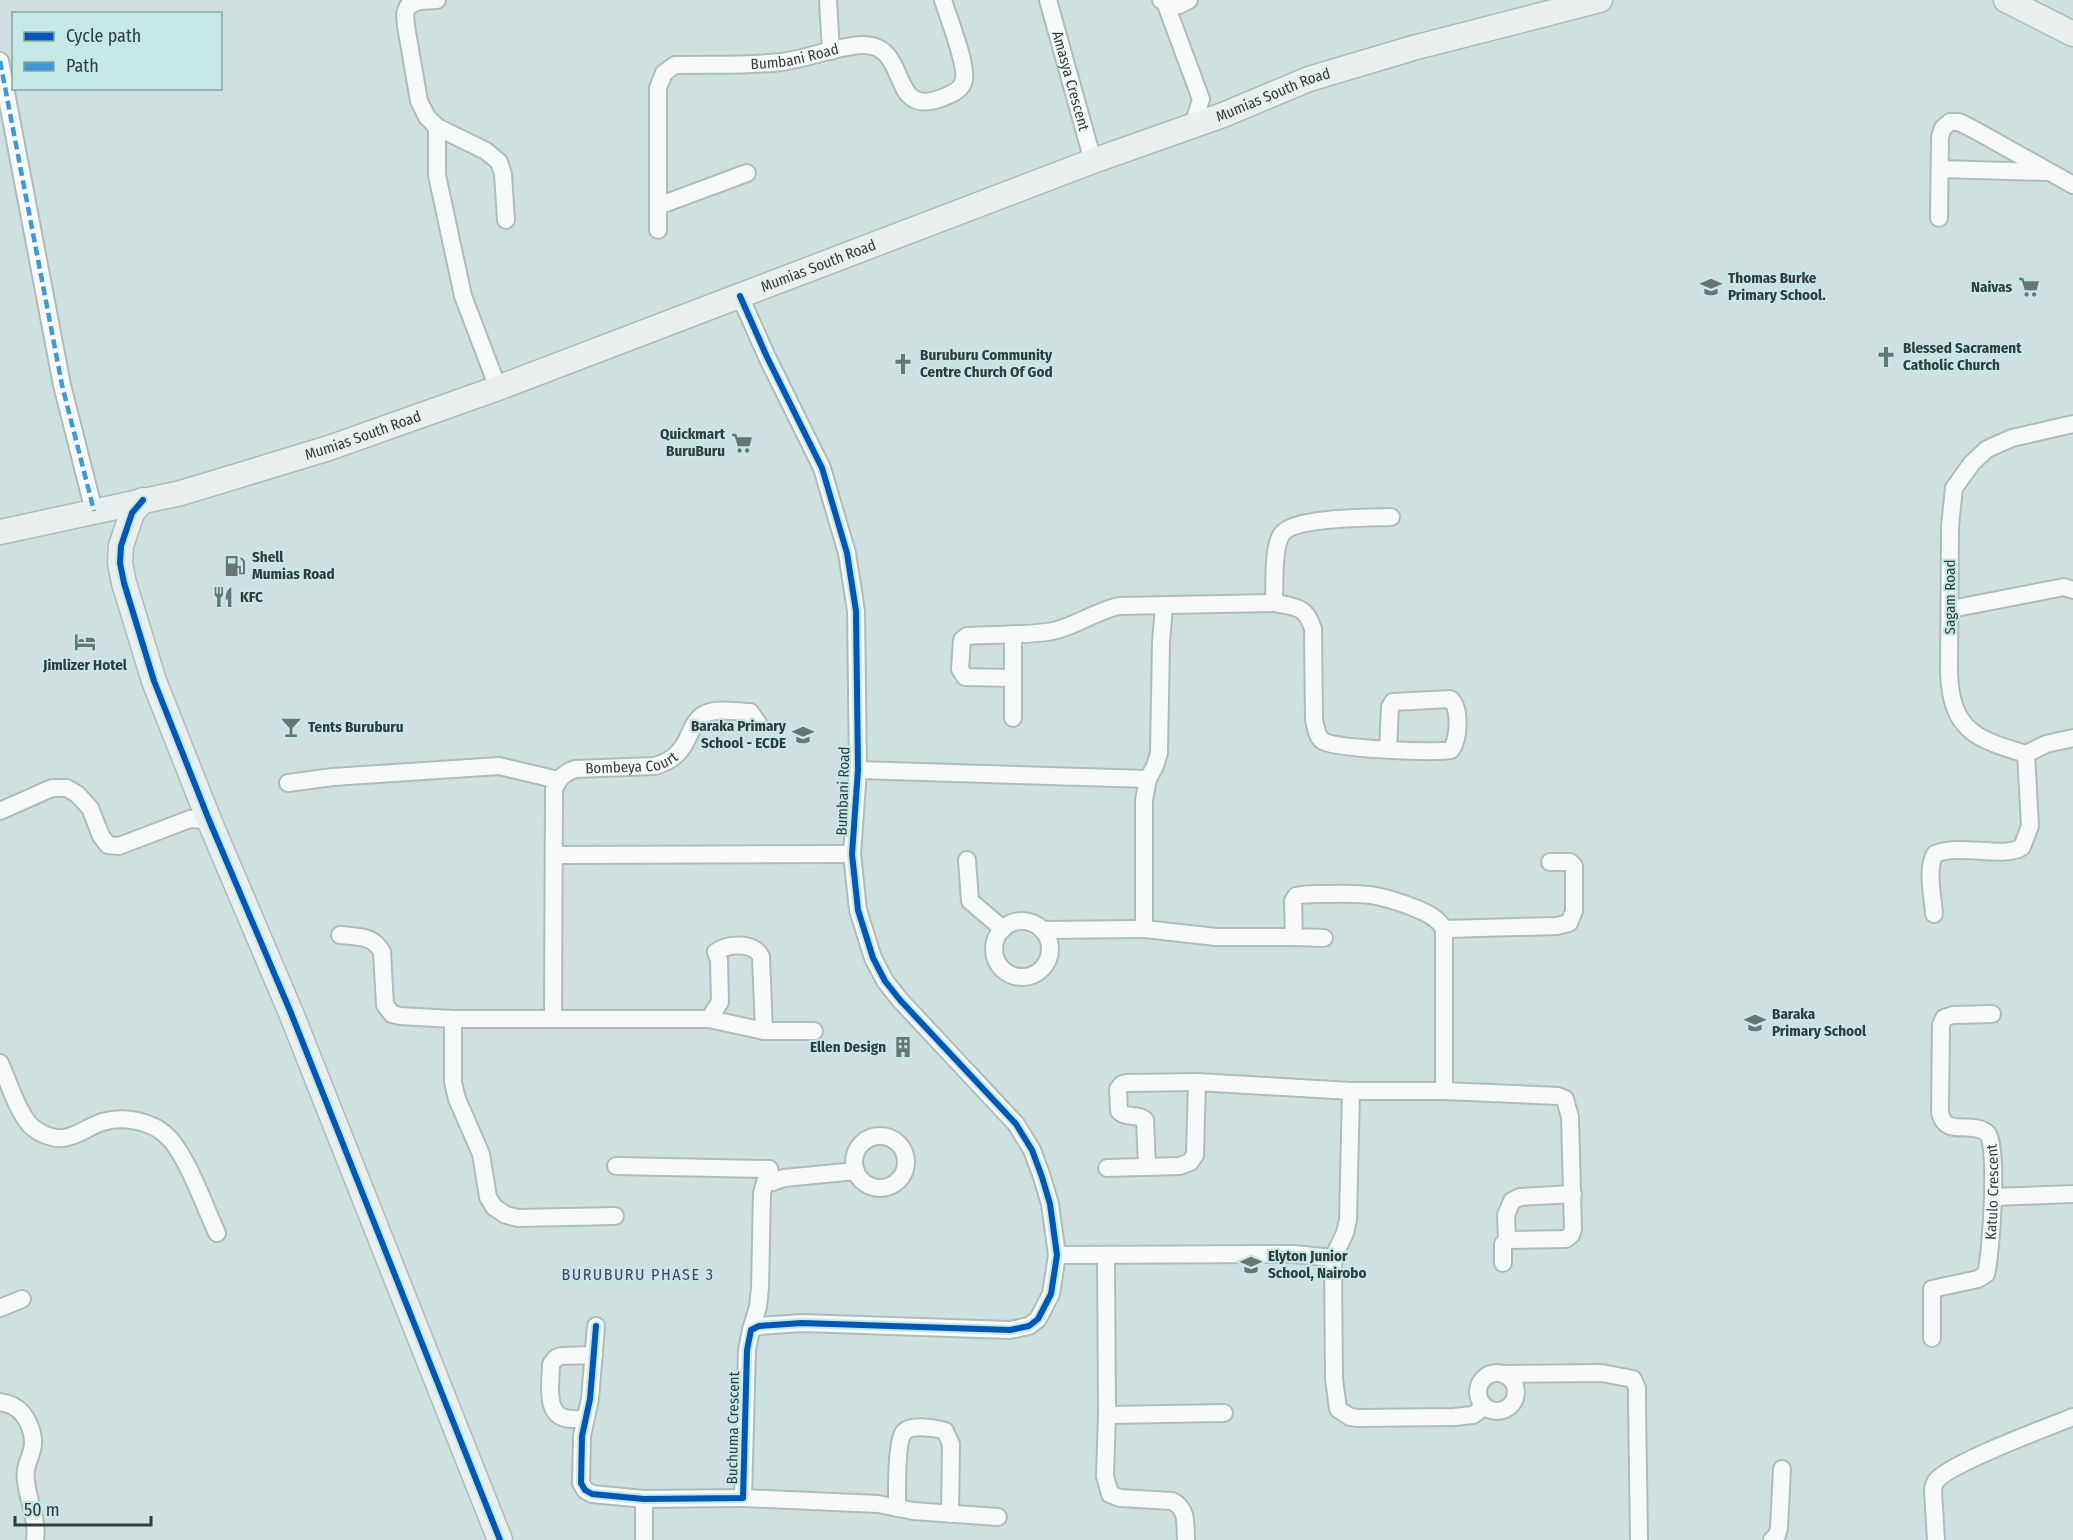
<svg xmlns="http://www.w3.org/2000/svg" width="2073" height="1540" viewBox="0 0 2073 1540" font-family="'Fira Sans Condensed',sans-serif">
  <rect width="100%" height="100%" fill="#cee1e0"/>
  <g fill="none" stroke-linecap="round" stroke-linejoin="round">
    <defs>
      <g id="street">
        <path d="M437,0L419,1L408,6L405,14L406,26L419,101L427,117L437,127L486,151L499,162L503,174L506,220"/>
        <path d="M828,0L831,51"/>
        <path id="s1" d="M1048,0L1093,161"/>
        <path d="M1161,0L1179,5L1189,0"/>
        <path d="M1165,2L1201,99L1193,126"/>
        <path d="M0,61L62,385L94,511"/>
        <path d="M437,127V175L463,296L498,388"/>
        <path d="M1940,169L2047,172"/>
        <path d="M658,206L747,173"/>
        <path d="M1939,218L1940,137L1943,128L1950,122H1959L1973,129L2073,185"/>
        <path id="s2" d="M658,230V88L664,73L675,65C709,64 747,66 781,62C806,59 838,46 862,45C914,44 884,125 949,95C956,92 963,88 964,79C967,64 948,17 943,0"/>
        <path d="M2073,424L2012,438L1987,449L1972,463L1954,488L1950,526L1949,672C1951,731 1976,739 2026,754L2046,744L2073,738"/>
        <path d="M1274,603C1275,586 1272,547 1282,534C1294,517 1369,518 1391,517"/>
        <path d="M1951,609L2064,587L2073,590"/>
        <path d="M1013,634V718"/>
        <path d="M1012,678L965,677L960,669L962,640L967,636C995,634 1025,636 1053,631C1076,626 1096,611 1119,606L1274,603C1296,607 1306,606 1313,629L1314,720C1316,727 1316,736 1323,741C1331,749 1436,753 1451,750C1459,740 1461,707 1450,699L1393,702L1390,707L1388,749"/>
        <path d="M858,770L1148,779L1144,800V929L1216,937H1294"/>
        <path d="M1148,779L1155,766L1159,753L1161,642L1164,606"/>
        <path d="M288,783L333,777L499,766L558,780"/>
        <path d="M0,811L52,788H67L77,794L90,808L101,836L108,845L119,846L190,819L209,820"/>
        <path d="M554,855L852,854"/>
        <path d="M967,860L970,901L1003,929"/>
        <path d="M1934,914C1933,897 1926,869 1935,854C1959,843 2004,859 2022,847L2030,826L2026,754"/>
        <circle cx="1022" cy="949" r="28"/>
        <path d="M1444,929L1557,926L1569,923L1574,911V866L1570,862H1550"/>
        <path d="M1042,930L1144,929"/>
        <path d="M340,935C358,937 373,935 382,952L385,1005L392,1014L400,1016L453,1019H709L764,1031H814"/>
        <path d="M1324,938L1294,937L1293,901L1296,896C1306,893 1318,894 1328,894C1366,893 1379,894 1415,908C1427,913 1438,918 1444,929V1091"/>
        <path id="s3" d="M553,1018L554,789C559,778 564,773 575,769L655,766C665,763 676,757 682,748C691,736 692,719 707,713C719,708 737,712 750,712L758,723"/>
        <path d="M453,1019V1082L457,1099L481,1154L488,1197L494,1207L506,1215L518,1218L615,1216"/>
        <path d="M709,1019L720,1002L719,960L716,952C728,943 755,942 761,957L764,1031"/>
        <path d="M0,1063C9,1083 16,1108 30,1125C39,1134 56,1141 68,1137C80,1134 90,1126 102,1122C124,1116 153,1120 170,1139C189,1161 204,1205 217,1233"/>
        <circle cx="880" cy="1162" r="26"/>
        <path d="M616,1166L769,1169"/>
        <path d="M1147,1166L1145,1120C1138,1113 1126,1119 1119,1111L1118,1089L1122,1084L1127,1083L1197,1082"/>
        <path d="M1107,1168L1180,1166L1190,1162L1195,1155L1197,1082L1351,1091"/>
        <path d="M1993,1197L2073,1194"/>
        <path d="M1507,1240L1506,1215L1512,1201L1520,1197L1573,1194"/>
        <path d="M1057,1255L1294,1254L1333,1258L1345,1233L1348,1220L1351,1091H1444L1558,1096L1565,1099L1570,1117L1573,1229L1571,1235L1566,1239L1507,1240L1503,1244V1263"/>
        <path d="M1106,1256L1107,1415L1105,1476L1110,1494L1120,1498L1172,1501C1188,1509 1185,1524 1186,1540"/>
        <path d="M1333,1258L1334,1379L1338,1409L1350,1417L1358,1418L1454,1417L1473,1415L1484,1407"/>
        <path d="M0,1308L22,1299"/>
        <path d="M596,1326L590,1399L582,1436L581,1483L585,1490L592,1494L644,1499L743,1498L747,1350L751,1330L759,1326L802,1323L1010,1330L1029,1326L1038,1319L1051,1294L1057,1255L1050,1204L1042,1177L1032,1150L1016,1124L900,1000L885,981L873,958L858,910L852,854L858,770L856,611L847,553L822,468L767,357L740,296"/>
        <path d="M751,1330L758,1307L760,1288L762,1193L769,1169L773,1182L784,1178L856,1171"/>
        <path id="s4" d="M1932,1338V1289L1978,1279L1986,1274C1991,1256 1999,1142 1987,1133C1971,1120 1946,1138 1940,1113L1941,1025L1944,1018L1953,1015L1992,1014"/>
        <circle cx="1497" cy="1392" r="19"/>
        <path d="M1503,1374L1602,1373L1633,1379L1637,1388V1403L1639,1540"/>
        <path d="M0,1402C4,1403 10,1404 13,1406C27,1413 36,1435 32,1450C29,1462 24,1467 26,1481C28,1501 38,1520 35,1540"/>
        <path d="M1107,1415L1224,1413"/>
        <path d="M585,1419C578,1419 568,1420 562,1417C545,1410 551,1379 551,1364L556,1358L561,1356L594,1355"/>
        <path d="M743,1498L878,1504L913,1511L998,1517"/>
        <path d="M644,1499V1540"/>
        <path d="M897,1508C897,1493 896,1441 904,1432C911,1424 936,1428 945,1431L951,1444L950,1514"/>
        <path d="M1772,1540L1777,1535L1779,1528L1782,1469"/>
        <path d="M1936,1540L1933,1490C1934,1486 1933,1485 1936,1481C1952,1462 2046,1428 2073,1417"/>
      </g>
      <g id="secondary">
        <path d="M2006,0L2073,34"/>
        <path d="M143,500L132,513L121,546L120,563L124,583L154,681L209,820L291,1013L500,1540"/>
        <path id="s5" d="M0,532L181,493L329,448L498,388L1093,161L1223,115L1309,79L1413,48L1600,0"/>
      </g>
    </defs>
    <!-- street casing -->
    <use href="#street" stroke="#adbcbb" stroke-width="20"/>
    <!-- secondary casing -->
    <use href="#secondary" stroke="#adbcbb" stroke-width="27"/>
    <!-- street -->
    <use href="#street" stroke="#f8fafa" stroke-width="16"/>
    <!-- secondary -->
    <use href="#secondary" stroke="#e8efee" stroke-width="24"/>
    <!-- quiet -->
    <path stroke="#3d99d9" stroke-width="4.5" stroke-dasharray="9 4.5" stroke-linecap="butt" d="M0,61L62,385L94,511"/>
    <defs>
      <g id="cycleway">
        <path d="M143,500L132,513L121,546L120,563L124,583L154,681L209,820L291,1013L500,1540"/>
        <path d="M596,1326L590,1399L582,1436L581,1483L585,1490L592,1494L644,1499L743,1498L747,1350L751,1330L759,1326L802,1323L1010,1330L1029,1326L1038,1319L1051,1294L1057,1255L1050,1204L1042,1177L1032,1150L1016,1124L900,1000L885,981L873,958L858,910L852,854L858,770L856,611L847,553L822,468L767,357L740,296"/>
      </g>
    </defs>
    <!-- cycleway casing -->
    <use href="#cycleway" stroke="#c6e9e6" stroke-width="10"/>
    <!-- cycleway -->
    <use href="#cycleway" stroke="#0057b8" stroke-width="6"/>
  </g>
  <!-- icons -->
  <defs>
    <symbol id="school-bare" viewBox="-9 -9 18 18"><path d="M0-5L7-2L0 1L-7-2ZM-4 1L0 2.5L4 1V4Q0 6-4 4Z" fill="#677675" stroke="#c6e9e6" stroke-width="2.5" paint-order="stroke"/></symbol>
    <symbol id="supermarket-bare" viewBox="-9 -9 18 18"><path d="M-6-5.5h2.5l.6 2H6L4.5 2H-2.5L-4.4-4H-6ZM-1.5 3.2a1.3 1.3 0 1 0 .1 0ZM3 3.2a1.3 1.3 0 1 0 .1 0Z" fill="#677675" stroke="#c6e9e6" stroke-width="2.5" paint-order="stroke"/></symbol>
    <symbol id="church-bare" viewBox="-9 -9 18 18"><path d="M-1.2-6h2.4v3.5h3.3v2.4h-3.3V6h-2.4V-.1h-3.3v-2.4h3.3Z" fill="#677675" stroke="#c6e9e6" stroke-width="2.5" paint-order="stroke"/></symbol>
    <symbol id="fuel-bare" viewBox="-9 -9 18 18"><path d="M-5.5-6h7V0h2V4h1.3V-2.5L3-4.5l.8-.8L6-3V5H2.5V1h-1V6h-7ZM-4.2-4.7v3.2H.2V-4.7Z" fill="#677675" stroke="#c6e9e6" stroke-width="2.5" paint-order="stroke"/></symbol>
    <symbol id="restaurant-bare" viewBox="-9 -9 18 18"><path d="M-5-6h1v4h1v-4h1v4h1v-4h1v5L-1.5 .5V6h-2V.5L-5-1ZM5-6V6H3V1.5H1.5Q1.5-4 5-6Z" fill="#677675" stroke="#c6e9e6" stroke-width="2.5" paint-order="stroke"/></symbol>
    <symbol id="hotel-bare" viewBox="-9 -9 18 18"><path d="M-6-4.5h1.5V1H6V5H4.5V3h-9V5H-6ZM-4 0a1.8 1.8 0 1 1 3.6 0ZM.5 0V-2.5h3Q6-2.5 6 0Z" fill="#677675" stroke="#c6e9e6" stroke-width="2.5" paint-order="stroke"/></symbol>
    <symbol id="bar-bare" viewBox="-9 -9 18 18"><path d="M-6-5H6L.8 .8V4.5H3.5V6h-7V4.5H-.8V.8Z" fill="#677675" stroke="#c6e9e6" stroke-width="2.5" paint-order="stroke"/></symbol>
    <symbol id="building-bare" viewBox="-9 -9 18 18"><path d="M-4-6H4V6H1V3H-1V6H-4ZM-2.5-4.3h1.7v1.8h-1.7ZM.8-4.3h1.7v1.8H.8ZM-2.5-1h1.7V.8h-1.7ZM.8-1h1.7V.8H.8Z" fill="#677675" stroke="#c6e9e6" stroke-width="2.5" paint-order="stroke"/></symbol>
  </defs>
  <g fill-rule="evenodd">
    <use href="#school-bare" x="1696" y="272" width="30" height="30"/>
    <use href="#supermarket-bare" x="2014" y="272" width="30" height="30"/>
    <use href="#church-bare" x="1871" y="342" width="30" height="30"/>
    <use href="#church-bare" x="888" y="349" width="30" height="30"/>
    <use href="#supermarket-bare" x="727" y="428" width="30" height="30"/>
    <use href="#fuel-bare" x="220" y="551" width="30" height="30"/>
    <use href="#restaurant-bare" x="208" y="582" width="30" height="30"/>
    <use href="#hotel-bare" x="70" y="627" width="30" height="30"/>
    <use href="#bar-bare" x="276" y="712" width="30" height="30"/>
    <use href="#school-bare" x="788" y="720" width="30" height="30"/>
    <use href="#school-bare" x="1740" y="1008" width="30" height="30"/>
    <use href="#building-bare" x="888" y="1032" width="30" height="30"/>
    <use href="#school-bare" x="1236" y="1250" width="30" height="30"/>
  </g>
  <g text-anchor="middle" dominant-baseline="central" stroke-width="4.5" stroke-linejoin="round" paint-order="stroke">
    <!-- street labels -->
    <g font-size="15" fill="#2f3d3c" stroke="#c6e9e6">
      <text stroke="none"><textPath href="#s2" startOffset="292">Bumbani Road</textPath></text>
      <text stroke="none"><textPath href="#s1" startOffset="84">Amasya Crescent</textPath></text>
      <text stroke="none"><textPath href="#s5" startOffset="1348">Mumias South Road</textPath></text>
      <text stroke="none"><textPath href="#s5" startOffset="862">Mumias South Road</textPath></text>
      <text stroke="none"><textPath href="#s5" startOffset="376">Mumias South Road</textPath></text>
      <text transform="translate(1950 597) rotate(-90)">Sagam Road</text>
      <text stroke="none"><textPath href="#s3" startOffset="316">Bombeya Court</textPath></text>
      <text transform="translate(843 791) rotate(-88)">Bumbani Road</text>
      <text stroke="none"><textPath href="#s4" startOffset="188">Katulo Crescent</textPath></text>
      <text transform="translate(733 1428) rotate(-89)">Buchuma Crescent</text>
    </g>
    <!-- poi labels -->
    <g font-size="15" font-weight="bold" fill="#2f3d3c" stroke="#c6e9e6" text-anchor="start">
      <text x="1728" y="278">Thomas Burke<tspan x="1728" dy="17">Primary School.</tspan></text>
      <text x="2012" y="287" text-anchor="end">Naivas</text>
      <text x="1903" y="348">Blessed Sacrament<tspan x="1903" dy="17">Catholic Church</tspan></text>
      <text x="920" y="355">Buruburu Community<tspan x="920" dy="17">Centre Church Of God</tspan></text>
      <text x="725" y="434" text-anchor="end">Quickmart<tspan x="725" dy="17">BuruBuru</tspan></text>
      <text x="252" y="557">Shell<tspan x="252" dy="17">Mumias Road</tspan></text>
      <text x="240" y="597">KFC</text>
      <text x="85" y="665" text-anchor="middle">Jimlizer Hotel</text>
      <text x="786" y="726" text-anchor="end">Baraka Primary<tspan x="786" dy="17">School - ECDE</tspan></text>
      <text x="308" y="727">Tents Buruburu</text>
      <text x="1772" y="1014">Baraka<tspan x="1772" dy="17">Primary School</tspan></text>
      <text x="886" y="1047" text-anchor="end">Ellen Design</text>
      <text x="1268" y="1256">Elyton Junior<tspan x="1268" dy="17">School, Nairobo</tspan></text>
    </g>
    <!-- neighbourhood labels -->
    <g font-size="16" letter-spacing="1.5" fill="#523975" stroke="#c6e9e6">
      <text x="638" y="1274">BURUBURU PHASE 3</text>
    </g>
  </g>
  <!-- legend -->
  <rect x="12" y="12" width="210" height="78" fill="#c6e9e6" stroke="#8aa4a2" stroke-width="1.5"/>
  <rect x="24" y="32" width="30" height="9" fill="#0057b8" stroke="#8aa4a2" stroke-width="1.5"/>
  <text x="66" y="42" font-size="18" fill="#2f3d3c">Cycle path</text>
  <rect x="24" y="62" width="30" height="9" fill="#3d99d9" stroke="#8aa4a2" stroke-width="1.5"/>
  <text x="66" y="72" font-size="18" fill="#2f3d3c">Path</text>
  <!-- scale -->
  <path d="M15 1516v9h136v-9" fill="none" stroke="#2f3d3c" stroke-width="3"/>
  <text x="24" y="1516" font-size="18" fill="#2f3d3c" stroke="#c6e9e6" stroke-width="4.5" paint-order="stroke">50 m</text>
</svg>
